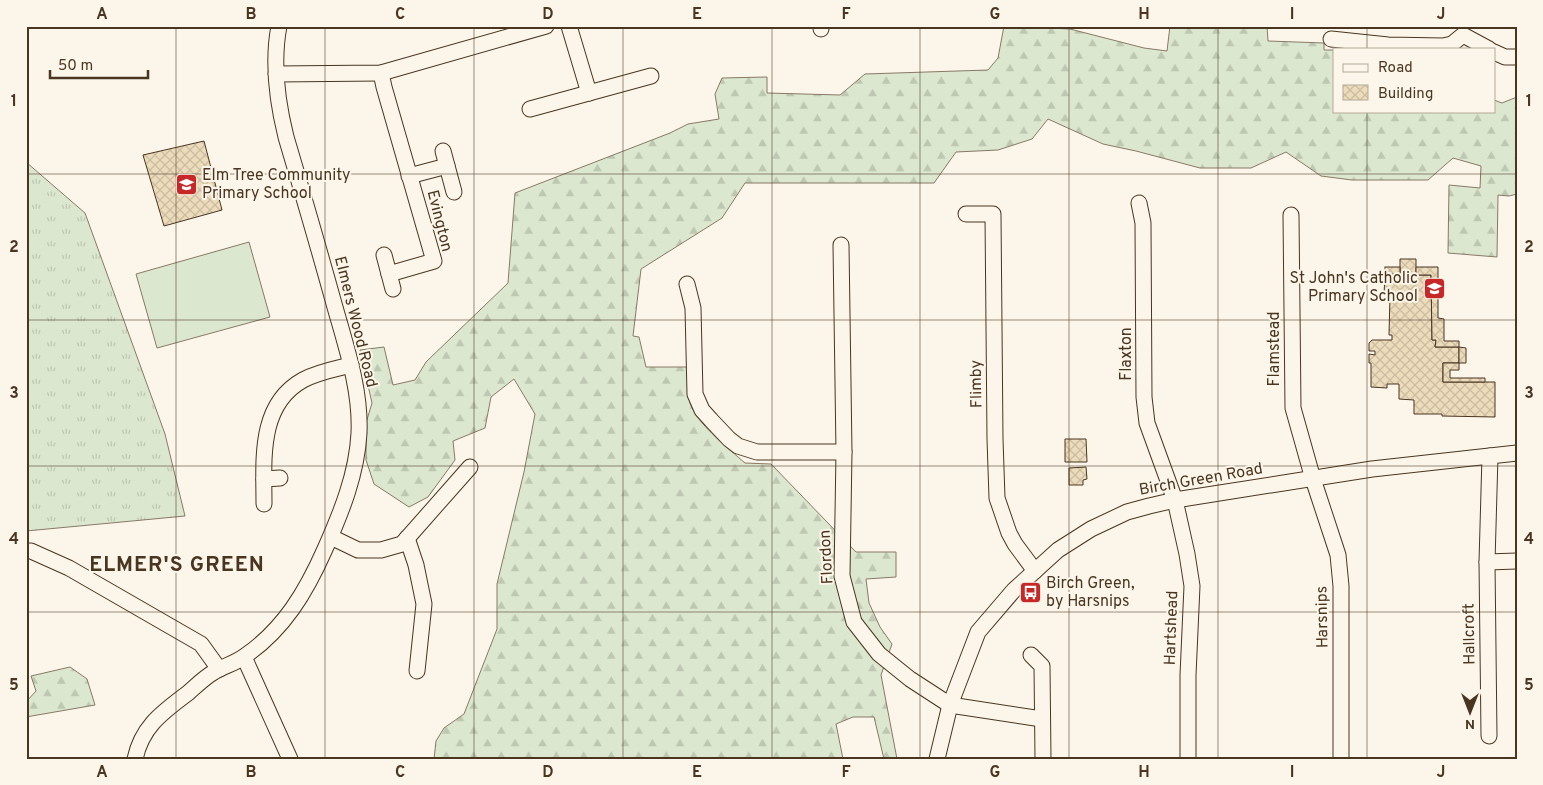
<svg xmlns="http://www.w3.org/2000/svg" width="1543" height="785" viewBox="0 0 1543 785" font-family="Overpass,sans-serif">
  <defs>
    <pattern id="grass-tufts" width="24" height="20" patternUnits="userSpaceOnUse" patternTransform="scale(1.25)"><rect width="24" height="20" fill="#dce7d0"/><path d="M3 7l-1-3M5 7V3M7 7l1-3M15 17l-1-3M17 17v-4M19 17l1-3" fill="none" stroke="#bec7b2"/></pattern>
    <pattern id="forest-firs" width="22" height="20" patternUnits="userSpaceOnUse" patternTransform="scale(1.25)"><rect width="22" height="20" fill="#dce7d0"/><path d="M5 1l3.5 6h-7zM16 11l3.5 6h-7z" fill="#bec7b2"/></pattern>
    <pattern id="building-cross-hatch" width="8" height="8" patternUnits="userSpaceOnUse" patternTransform="scale(1.25)"><rect width="8" height="8" fill="#ecdcbc"/><path d="M0 0l8 8M0 8l8-8" fill="none" stroke="#ccbda1"/></pattern>
  </defs>
  <rect width="100%" height="100%" fill="#fbf6e9"/>
  <!-- grass -->
  <path fill="url(#grass-tufts)" stroke="#887966" d="M26,162L85,213L165,434L185,516L26,531Z"/>
  <!-- forest -->
  <g fill="url(#forest-firs)" stroke="#887966">
    <path d="M1004,26L1070,29L1144,48L1167,51L1170,26H1267L1268,41L1324,43V50H1334V111H1494V100L1502,103L1517,97V194L1509,196L1498,195L1497,257L1448,253L1449,185L1480,188L1481,166L1453,158L1428,180H1352L1321,176L1286,152L1251,168H1200L1136,151L1103,144L1048,119L1032,139L998,150L956,152L934,183H745L722,218L641,269L633,336L639,337L646,367H687C688,378 687,389 689,399C693,421 728,448 745,463L771,464L856,552H896V577L866,579L869,603L880,627L892,644L881,675L897,759H884L874,717H853L836,724L843,759H434L436,741L444,728L464,714L497,629V584L524,472L535,414L514,379L491,397L485,428L453,441L455,460L428,497L409,507L374,484L366,460V423L372,403L360,350L384,347L393,385L415,380L426,362L508,283L515,193L670,133L688,124L719,119L715,94L722,78L767,77V93L840,95L865,74L988,70L998,58Z"/>
    <path d="M70,667L87,679L95,705L26,717V702L36,691L31,676Z"/>
  </g>
  <!-- pitch -->
  <path fill="#dce7d0" stroke="#887966" d="M249,242L270,317L157,348L136,274Z"/>
  <!-- building -->
  <g fill="url(#building-cross-hatch)" stroke="#4a3520">
    <path d="M204,141L222,210L164,226L143,155Z"/>
    <path d="M1400,259H1416V275H1431L1432,340H1436L1435,347H1459V363H1443V382H1495V417L1442,416V414H1414V400L1399,399V384H1387V388L1371,387V363H1369V354L1375,355V351H1369V343L1372,340H1392V335H1389L1390,295H1384L1385,274H1400Z"/>
    <rect x="1385" y="267" width="15" height="7"/>
    <path d="M1416,267H1438V318L1444,319V341H1459V347H1435L1436,340H1432L1431,275H1416Z"/>
    <path d="M1459,347L1466,348V363H1459Z"/>
    <path d="M1443,363H1459V370H1450V378H1485V382H1443Z"/>
    <path d="M1065,439H1086L1087,462H1065Z"/>
    <path d="M1086,467L1087,479L1083,480V485H1069V468Z"/>
  </g>
  <g fill="none" stroke-linecap="round" stroke-linejoin="round">
    <defs>
      <g id="minor">
        <path d="M569,26L589,93"/>
        <path d="M821,26V29"/>
        <path d="M1331,39L1388,45L1443,46L1452,44L1463,35L1489,49"/>
        <path d="M1494,52L1505,57H1517"/>
        <path d="M381,73L384,87L434,261L389,274"/>
        <path d="M276,74L381,73L546,26"/>
        <path d="M530,109L651,76"/>
        <path d="M443,151L454,192"/>
        <path d="M409,176L447,166"/>
        <path d="M1139,203L1143,223L1144,397L1147,423L1175,500L1187,554L1192,586L1188,675V759"/>
        <path d="M966,214H993L995,439L997,498L1009,533L1015,544L1035,571"/>
        <path d="M1291,215L1293,408L1313,479L1338,555L1341,586V759"/>
        <path d="M841,245L844,452L842,576L854,622L879,654L910,679L950,705L1042,719"/>
        <path d="M384,255L393,289"/>
        <path d="M687,284L693,308L695,394L702,410L711,420L729,439L738,446L757,452H844"/>
        <path d="M264,479L280,478"/>
        <path d="M264,504C264,460 258,405 303,380C318,372 335,369 351,365"/>
        <path d="M331,537L358,550H381L402,544L470,467"/>
        <path d="M407,538L416,565L424,604L417,671"/>
        <path d="M26,551H31L69,568L201,644L219,669"/>
        <path d="M1487,562L1517,561"/>
        <path d="M1031,655L1042,666L1043,759"/>
        <path d="M244,657L290,759"/>
        <path d="M1489,736L1487,562L1490,456"/>
        <path d="M135,759C142,726 163,712 188,693C196,686 205,677 214,672C224,666 236,663 245,656C284,629 306,592 325,549C341,513 357,474 359,433C361,388 345,344 333,300C318,246 302,191 286,137C277,101 272,63 279,26"/>
        <path d="M937,759L950,705L978,632L1014,590L1058,550L1091,529L1127,512L1149,506L1175,500L1372,469L1517,453"/>
      </g>
    </defs>
    <!-- minor casing -->
    <use href="#minor" stroke="#4a3520" stroke-width="17"/>
    <!-- minor -->
    <use href="#minor" stroke="#fbf6e9" stroke-width="15"/>
  </g>
  <!-- grid -->
  <path fill="none" stroke="#4a3520" stroke-width="1" stroke-opacity="0.55" d="M176,26V759M325,26V759M474,26V759M623,26V759M772,26V759M920,26V759M1069,26V759M1218,26V759M1367,26V49M1367,111V759M26,174H1517M26,320H1517M26,466H1517M26,612H1517"/>
  <!-- icons -->
  <defs>
    <symbol id="school-square" viewBox="-11 -11 22 22"><rect x="-9" y="-9" width="18" height="18" rx="4" fill="#c62828" stroke="#fbf6e9"/><path d="M0-5L7-2L0 1L-7-2ZM-4 1L0 2.5L4 1V4Q0 6-4 4Z" fill="#fff"/></symbol>
    <symbol id="bus-square" viewBox="-11 -11 22 22"><rect x="-9" y="-9" width="18" height="18" rx="4" fill="#c62828" stroke="#fbf6e9"/><path d="M-5-6H5V4H4V6H2V4H-2V6H-4V4H-5ZM-3.5-4V0h7V-4ZM-3.5 1.2v1.5H-2V1.2ZM2 1.2v1.5H3.5V1.2Z" fill="#fff"/></symbol>
  </defs>
  <g fill-rule="evenodd">
    <use href="#school-square" x="174" y="172" width="25" height="25"/>
    <use href="#school-square" x="1422" y="276" width="25" height="25"/>
    <use href="#bus-square" x="1018" y="580" width="25" height="25"/>
  </g>
  <g text-anchor="middle" dominant-baseline="central" stroke-width="4" stroke-linejoin="round" paint-order="stroke">
    <!-- poi labels -->
    <g font-size="16" fill="#4a3520" stroke="#fbf6e9" text-anchor="start">
      <text x="202" y="176">Elm Tree Community<tspan x="202" dy="18">Primary School</tspan></text>
      <text x="1418" y="279" text-anchor="end">St John's Catholic<tspan x="1418" dy="18">Primary School</tspan></text>
      <text x="1046" y="584">Birch Green,<tspan x="1046" dy="18">by Harsnips</tspan></text>
    </g>
    <!-- street labels -->
    <g font-size="16" fill="#4a3520" stroke="#fbf6e9">
      <text transform="translate(439 221) rotate(76)">Evington</text>
      <text transform="translate(355 322) rotate(76)">Elmers Wood Road</text>
      <text transform="translate(1275 349) rotate(-90)">Flamstead</text>
      <text transform="translate(1127 354) rotate(-90)">Flaxton</text>
      <text transform="translate(977 384) rotate(-91)">Flimby</text>
      <text transform="translate(1201 480) rotate(-10)">Birch Green Road</text>
      <text transform="translate(827 557) rotate(-93)">Flordon</text>
      <text transform="translate(1323 617) rotate(-91)">Harsnips</text>
      <text transform="translate(1172 628) rotate(-88)">Hartshead</text>
      <text transform="translate(1470 634) rotate(-91)">Hallcroft</text>
    </g>
    <!-- district labels -->
    <g font-size="21" font-weight="bold" letter-spacing="1" fill="#4a3520" stroke="#fbf6e9">
      <text x="177" y="565">ELMER'S GREEN</text>
    </g>
  </g>
  <!-- border -->
  <rect width="1543" height="785" fill="none" stroke="#fbf6e9" stroke-width="55"/>
  <!-- legend -->
  <rect x="1333" y="48" width="162" height="65" fill="#fbf6e9" stroke="#b4a999"/>
  <rect x="1343" y="64" width="25" height="8" fill="#fbf6e9" stroke="#b4a999"/>
  <text x="1378" y="72" font-size="15" fill="#4a3520">Road</text>
  <rect x="1343" y="85" width="25" height="15" fill="url(#building-cross-hatch)" stroke="#b4a999"/>
  <text x="1378" y="98" font-size="15" fill="#4a3520">Building</text>
  <!-- north arrow -->
  <g transform="translate(1470 712) rotate(180)" stroke="#fbf6e9" stroke-width="4" paint-order="stroke">
  <path d="M0-4L9 19L0 12L-9 19Z" fill="#4a3520"/>
  <text y="-8" font-size="14" font-weight="bold" text-anchor="middle" fill="#4a3520">N</text>
  </g>
  <!-- scale -->
  <path d="M50 70v8h98v-8" fill="none" stroke="#4a3520" stroke-width="2.5"/>
  <text x="58" y="70" font-size="15" fill="#4a3520" stroke="#fbf6e9" stroke-width="4" paint-order="stroke">50 m</text>
  <rect x="28" y="28" width="1488" height="730" fill="none" stroke="#4a3520" stroke-width="2"/>
  <g font-size="16" text-anchor="middle" font-weight="bold" fill="#4a3520">
    <text x="102" y="19">A</text>
    <text x="251" y="19">B</text>
    <text x="400" y="19">C</text>
    <text x="548" y="19">D</text>
    <text x="697" y="19">E</text>
    <text x="846" y="19">F</text>
    <text x="995" y="19">G</text>
    <text x="1144" y="19">H</text>
    <text x="1292" y="19">I</text>
    <text x="1441" y="19">J</text>
    <text x="14" y="106">1</text>
    <text x="1529" y="106">1</text>
    <text x="14" y="252">2</text>
    <text x="1529" y="252">2</text>
    <text x="14" y="398">3</text>
    <text x="1529" y="398">3</text>
    <text x="14" y="544">4</text>
    <text x="1529" y="544">4</text>
    <text x="14" y="690">5</text>
    <text x="1529" y="690">5</text>
    <text x="102" y="777">A</text>
    <text x="251" y="777">B</text>
    <text x="400" y="777">C</text>
    <text x="548" y="777">D</text>
    <text x="697" y="777">E</text>
    <text x="846" y="777">F</text>
    <text x="995" y="777">G</text>
    <text x="1144" y="777">H</text>
    <text x="1292" y="777">I</text>
    <text x="1441" y="777">J</text>
  </g>
</svg>
